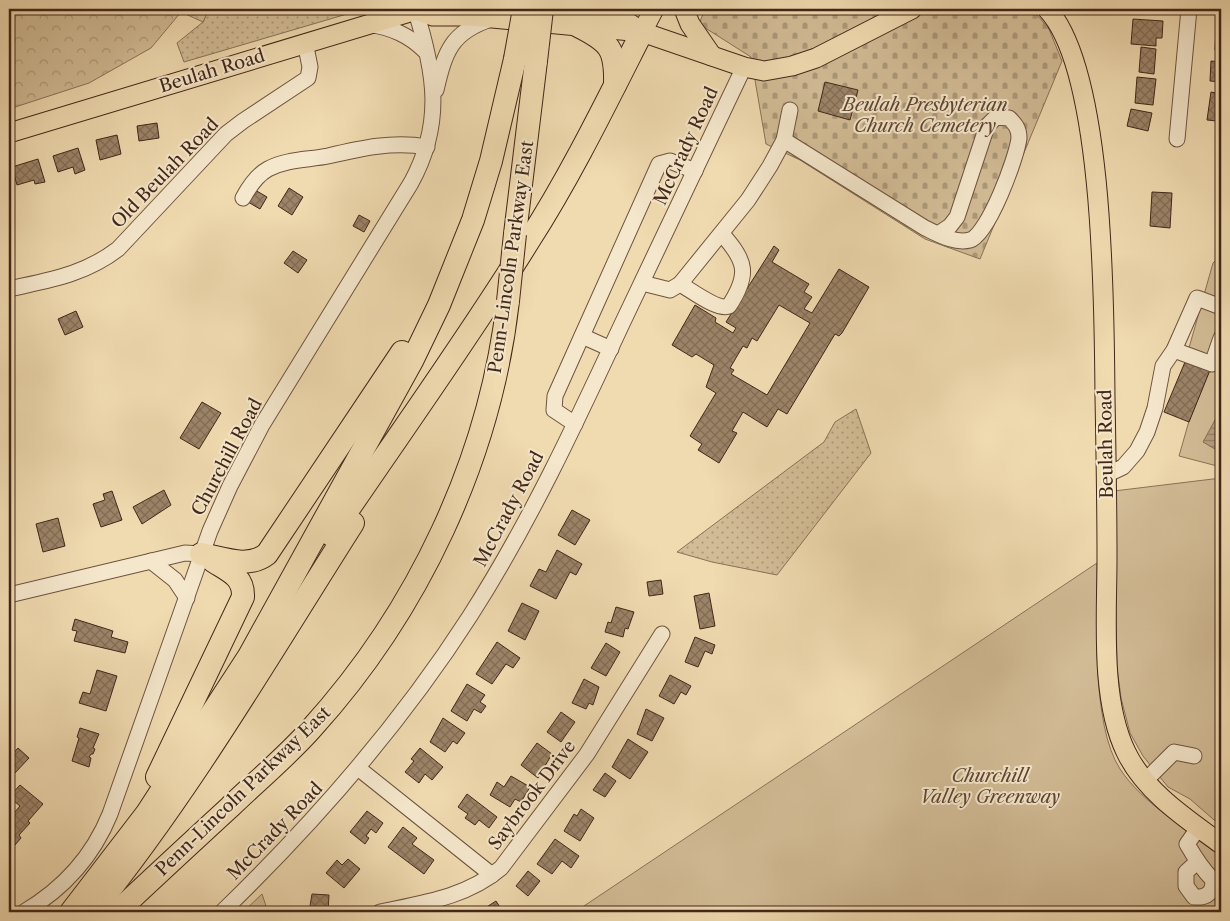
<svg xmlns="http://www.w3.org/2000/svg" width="1230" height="921" viewBox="0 0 1230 921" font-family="'Libre Caslon Text',serif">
  <defs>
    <pattern id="grass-dots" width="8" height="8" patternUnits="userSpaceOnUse" patternTransform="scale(1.25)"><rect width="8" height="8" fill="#d2bc96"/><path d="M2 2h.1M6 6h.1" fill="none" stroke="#ac997a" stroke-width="1.8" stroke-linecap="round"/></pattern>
    <pattern id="forest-crowns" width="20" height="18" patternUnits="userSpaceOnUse" patternTransform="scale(1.25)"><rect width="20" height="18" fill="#d2bc96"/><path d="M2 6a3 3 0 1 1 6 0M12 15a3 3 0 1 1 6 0" fill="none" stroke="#ac997a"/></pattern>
    <pattern id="cemetery-stones" width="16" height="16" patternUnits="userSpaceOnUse" patternTransform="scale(1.25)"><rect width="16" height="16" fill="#d2bc96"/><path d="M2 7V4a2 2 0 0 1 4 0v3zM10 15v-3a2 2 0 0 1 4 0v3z" fill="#ac997a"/></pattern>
    <pattern id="water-rules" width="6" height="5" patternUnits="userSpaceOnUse" patternTransform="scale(1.25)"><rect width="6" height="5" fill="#b59d7d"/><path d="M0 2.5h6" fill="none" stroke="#958066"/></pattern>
    <pattern id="building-cross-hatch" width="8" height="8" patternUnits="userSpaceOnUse" patternTransform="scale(1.25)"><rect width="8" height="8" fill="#9c8468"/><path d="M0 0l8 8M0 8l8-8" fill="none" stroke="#816c55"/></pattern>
  </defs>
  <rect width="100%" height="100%" fill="#f0dab0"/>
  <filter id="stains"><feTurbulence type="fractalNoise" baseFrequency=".004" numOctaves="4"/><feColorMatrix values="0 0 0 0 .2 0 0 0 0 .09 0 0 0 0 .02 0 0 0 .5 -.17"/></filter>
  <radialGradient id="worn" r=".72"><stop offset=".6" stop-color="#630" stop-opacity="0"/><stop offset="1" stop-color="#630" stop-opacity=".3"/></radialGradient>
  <!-- grass -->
  <g fill="url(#grass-dots)" stroke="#8a7258">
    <path d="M209,9H364L184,62L177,43L203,22Z"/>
    <path d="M856,409L871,453L777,575L712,562L677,552L824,442L835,422Z"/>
  </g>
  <!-- forest -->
  <path fill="url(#forest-crowns)" stroke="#8a7258" d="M30,9H209L203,22L181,12L151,48L89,83L9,109V15Z"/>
  <!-- cemetery -->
  <path fill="url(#cemetery-stones)" stroke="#8a7258" d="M705,9H1032L1049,29L1062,61L980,259L925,239L800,160L766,144L751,57L699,24Z"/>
  <!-- park -->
  <g fill="#d2bc96" stroke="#8a7258">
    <path d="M1221,255V467L1179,456L1189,421L1210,370L1185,362L1213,263Z"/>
    <path d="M1221,478V826L1190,799L1168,787L1143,756L1130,733L1121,698L1117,667L1114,491Z"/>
    <path d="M1097,563C1097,617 1091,724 1120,769C1143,804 1189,830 1221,855V912H575Z"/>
    <path d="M262,894L268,912H243Z"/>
  </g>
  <!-- water -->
  <path fill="url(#water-rules)" stroke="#876e55" d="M1221,409V450L1220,452L1203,442Z"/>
  <!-- building -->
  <g fill="url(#building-cross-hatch)" stroke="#422719" fill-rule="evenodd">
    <path d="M1140,9H1161V14L1140,13Z"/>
    <path d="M1133,19L1163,21L1162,38H1156V46L1131,44Z"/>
    <path d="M1216,28L1221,29V51L1215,50Z"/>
    <path d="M1141,47L1156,49L1154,74L1139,72Z"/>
    <path d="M1211,61L1221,62V82L1210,81Z"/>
    <path d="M1137,77L1156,79L1153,105L1135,103Z"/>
    <path d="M825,82L858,90L850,120L818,111Z"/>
    <path d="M1211,92L1221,94V116L1218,115L1217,121L1207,120Z"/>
    <path d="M1131,109L1152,113L1148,131L1127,126Z"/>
    <path d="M157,123L159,138L139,141L137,126Z"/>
    <path d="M117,135L121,154L100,160L96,140Z"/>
    <path d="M78,148L85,170L75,174L73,167L58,172L53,156Z"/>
    <path d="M38,159L45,182L35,184L34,180L17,185L12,167Z"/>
    <path d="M289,188L303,197L292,215L278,206Z"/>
    <path d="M255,190L267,197L260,209L248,202Z"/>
    <path d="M1152,192L1172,193L1170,228L1150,226Z"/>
    <path d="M359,215L370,221L364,232L353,226Z"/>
    <path d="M774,246L779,250L772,262L809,284L804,292L812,297L804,309L812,313L839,269L869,287L842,333L839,336L835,334L787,414L778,409L767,427L743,412L732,431L737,433L719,463L698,450L702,444L690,436L716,393L706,387L714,365L696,354L692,357L672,345L695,305L716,318L715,322L733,333L736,328L726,322ZM779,305L810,323L767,395L731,374L734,370L730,368L743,346L747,348L752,338L757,341Z"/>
    <path d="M293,251L307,260L298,273L284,263Z"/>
    <path d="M76,311L83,327L65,335L58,319Z"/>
    <path d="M1185,362L1210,370L1189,422L1164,412Z"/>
    <path d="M202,402L221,413L199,449L180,438Z"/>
    <path d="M164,490L171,505L142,524L133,507Z"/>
    <path d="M112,491L122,520L101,527L93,504L105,500L103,494Z"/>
    <path d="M572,510L590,520L575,545L558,535Z"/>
    <path d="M58,518L65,546L43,552L36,524Z"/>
    <path d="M557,550L582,564L576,575L570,572L556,599L530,586L539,569L546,572Z"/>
    <path d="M661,580L663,594L649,596L647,582Z"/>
    <path d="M709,593L715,626L700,629L694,596Z"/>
    <path d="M522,603L539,611L525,640L508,631Z"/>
    <path d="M616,607L634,612L628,629L625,628L623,637L605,632L608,622L611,623Z"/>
    <path d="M75,619L113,631L111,637L128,642L125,653L74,641L77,631L72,630Z"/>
    <path d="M695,637L715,645L712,654L705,651L698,667L685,662Z"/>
    <path d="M497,642L520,658L513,668L506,664L492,684L476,674Z"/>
    <path d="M606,643L620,652L606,676L591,668Z"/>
    <path d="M97,670L117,676L106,711L79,703L83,692L90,694Z"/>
    <path d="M670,675L691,686L686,695L681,692L674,704L659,696Z"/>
    <path d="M584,679L599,687L593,705L589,703L586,709L572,703Z"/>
    <path d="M467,684L485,695L480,702L486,706L481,713L474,709L467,721L451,711Z"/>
    <path d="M646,709L664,718L652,741L637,734Z"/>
    <path d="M561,712L575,722L561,742L547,732Z"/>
    <path d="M443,718L465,733L457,744L453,741L445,752L430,742Z"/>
    <path d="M80,728L99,734L93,748L95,749L93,754H91L89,757L91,758L89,767L72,761L79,738L77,737Z"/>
    <path d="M628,739L648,752L630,779L612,767Z"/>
    <path d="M537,743L552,754L538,778L521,765Z"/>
    <path d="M18,748L29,758L14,774L9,769V758Z"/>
    <path d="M420,748L443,767L432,780L425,774L419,783L405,772L414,761L411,759Z"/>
    <path d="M605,773L616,781L605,797L593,790Z"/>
    <path d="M511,776L530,787L521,802L515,799L510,807L490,795L497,782L504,787Z"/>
    <path d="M20,785L43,804L28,821L30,823L19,835L21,838L15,845L9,839V819L20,806L9,797Z"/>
    <path d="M467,794L497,817L489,828L479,820L475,825L465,818L468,814L458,807Z"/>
    <path d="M581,809L594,818L580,841L564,831L574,814L577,816Z"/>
    <path d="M367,811L383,823L376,833L371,829L366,836L369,838L365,844L350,832Z"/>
    <path d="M403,827L417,838L412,844L434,860L424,874L388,847Z"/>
    <path d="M555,839L579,856L571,868L562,861L552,874L537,864Z"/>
    <path d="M348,859L360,869L344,888L326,873L337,860L342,865Z"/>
    <path d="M528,871L540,881L528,896L516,886Z"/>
    <path d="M312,894L329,895L328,912H309Z"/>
    <path d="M496,901L503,912H479Z"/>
  </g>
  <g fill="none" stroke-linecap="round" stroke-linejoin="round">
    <defs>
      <g id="minor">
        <path d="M369,24C392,28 409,35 425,51"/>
        <path d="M436,90C445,52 451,32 491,19"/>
        <path d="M1177,139L1189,9"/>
        <path d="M784,140L925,228C938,234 955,244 970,240C988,235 1017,157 1019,138C1019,128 1015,124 1009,118L996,117L987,126L957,217L950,226L938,234"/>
        <path d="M243,198C249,187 257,175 268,169C287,159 308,160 328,156C362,148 393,141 427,147"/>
        <path d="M642,283L670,290L680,284L748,200L770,166L784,140L790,110"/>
        <path d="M680,284C691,290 718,311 729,306C750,274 746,261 722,234"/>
        <path d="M9,289C49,280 84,275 118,249L226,134L243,121L308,78L310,67L305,42"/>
        <path d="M582,336L611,349"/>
        <path d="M1174,350L1212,364L1221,338"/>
        <path d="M575,424L554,410L555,396L659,164L670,161L695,171"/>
        <path d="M1106,475L1123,467L1137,451L1147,432L1155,408L1163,366L1174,350L1197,298L1221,307"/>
        <path d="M151,561L175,580L187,598"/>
        <path d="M9,595L185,553L201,554"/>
        <path d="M358,768L492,875"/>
        <path d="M1145,781L1174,752L1194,756"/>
        <path d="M1197,862L1186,872V886L1194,897C1207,898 1213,893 1213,880C1202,869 1195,858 1187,844L1199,827"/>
        <path d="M24,912C63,889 93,856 110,814L210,531L230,486L262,425L411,183C444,123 435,72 415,9"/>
        <path d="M222,912C315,822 400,725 470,616C529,524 575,425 621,326C662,240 703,154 744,67"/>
        <path d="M380,912C423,903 467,897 501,868L587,754L662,634"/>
      </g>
      <g id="major">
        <path d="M551,9L619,16L642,32L744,67L764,71L792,66L816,58L912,9"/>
        <path d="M684,9L690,24L712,56"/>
        <path d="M1047,9C1105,70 1104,311 1105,397C1106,451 1107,504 1107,558C1107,617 1100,699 1126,752C1145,792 1187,819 1221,844"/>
        <path d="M416,10L433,16H471L642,32"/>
        <path d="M642,32L654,9"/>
        <path d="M9,133L420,9"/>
      </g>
      <g id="highway">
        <path d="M578,26C610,42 616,49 615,85"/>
        <path d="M515,234L536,61"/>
        <path d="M331,535C397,437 466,342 528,242C571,175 606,103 642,32"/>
        <path d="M201,554C223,558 248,569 267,554L402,352"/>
        <path d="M157,777L243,597C244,576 228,571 213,561"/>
        <path d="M71,912L147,813L249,656L412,361L439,305L473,220L491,161L515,59"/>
        <path d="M92,912C190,791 269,655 353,523"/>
        <path d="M117,912C154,877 192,842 230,807C257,781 286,757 311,729C418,611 490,459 508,301"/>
      </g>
    </defs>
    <!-- minor casing -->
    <use href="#minor" stroke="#6e543f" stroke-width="17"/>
    <!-- major casing -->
    <use href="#major" stroke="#422719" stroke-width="21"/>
    <!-- highway casing -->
    <use href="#highway" stroke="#422719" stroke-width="24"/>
    <!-- minor -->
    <use href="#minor" stroke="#f5e7cc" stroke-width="15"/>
    <!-- major -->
    <use href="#major" stroke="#f0dab0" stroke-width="19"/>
    <!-- highway -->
    <use href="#highway" stroke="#f0dab0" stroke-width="22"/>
    <defs>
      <g id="highway-bridge">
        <path d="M515,59L524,9"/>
        <path d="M536,61L542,9"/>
        <path d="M508,301L515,234"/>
      </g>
    </defs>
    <!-- highway-bridge casing -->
    <use href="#highway-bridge" stroke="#422719" stroke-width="24" stroke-linecap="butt"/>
    <!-- highway-bridge -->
    <use href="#highway-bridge" stroke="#f0dab0" stroke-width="22"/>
  </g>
  <g text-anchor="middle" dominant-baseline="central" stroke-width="4" stroke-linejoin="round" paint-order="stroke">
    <!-- street labels -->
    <g font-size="18" fill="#422719" stroke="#f5e7cc">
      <text transform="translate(212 71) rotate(-17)">Beulah Road</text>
      <text transform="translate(686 146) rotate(-65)">McCrady Road</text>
      <text transform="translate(165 173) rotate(-46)">Old Beulah Road</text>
      <text transform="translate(511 257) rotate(-82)">Penn-Lincoln Parkway East</text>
      <text transform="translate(1106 444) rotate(-91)">Beulah Road</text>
      <text transform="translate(227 457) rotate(-62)">Churchill Road</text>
      <text transform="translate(509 509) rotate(-62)">McCrady Road</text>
      <text transform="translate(243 791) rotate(-44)">Penn-Lincoln Parkway East</text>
      <text transform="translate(532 795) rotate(-53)">Saybrook Drive</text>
      <text transform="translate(275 831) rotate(-46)">McCrady Road</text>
    </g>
    <!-- park labels -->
    <g font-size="18" font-style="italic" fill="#5f4532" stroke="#f5e7cc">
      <text x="925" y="105">Beulah Presbyterian<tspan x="925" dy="21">Church Cemetery</tspan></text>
      <text x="990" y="776">Churchill<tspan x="990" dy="21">Valley Greenway</tspan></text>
    </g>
  </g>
  <!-- margin -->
  <rect width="1230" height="921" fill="none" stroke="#f0dab0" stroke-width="30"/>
  <rect x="10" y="10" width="1210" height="901" fill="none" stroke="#422719" stroke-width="2.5"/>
  <rect x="15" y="15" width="1200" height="891" fill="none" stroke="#422719"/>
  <rect width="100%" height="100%" filter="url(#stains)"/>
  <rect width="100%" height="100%" fill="url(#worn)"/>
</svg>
